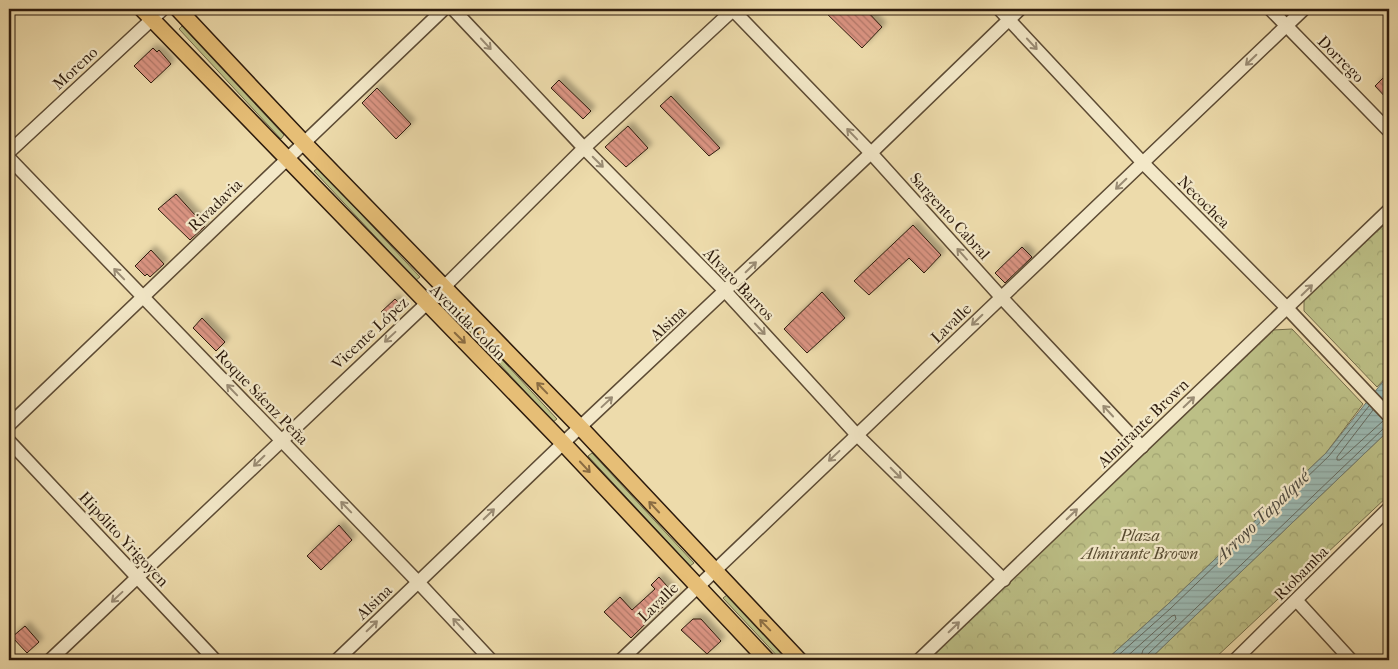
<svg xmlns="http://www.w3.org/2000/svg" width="1398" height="669" viewBox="0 0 1398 669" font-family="'IM FELL French Canon',serif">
  <defs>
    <pattern id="park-crowns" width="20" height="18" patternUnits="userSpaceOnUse" patternTransform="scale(1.25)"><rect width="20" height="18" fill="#bcbf86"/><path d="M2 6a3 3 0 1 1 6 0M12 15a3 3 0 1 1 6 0" fill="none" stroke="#a2a472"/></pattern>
    <pattern id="water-rules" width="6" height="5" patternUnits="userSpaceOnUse" patternTransform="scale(1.25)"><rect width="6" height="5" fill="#9bb9b2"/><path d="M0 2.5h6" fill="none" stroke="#869e98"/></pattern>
    <pattern id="building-back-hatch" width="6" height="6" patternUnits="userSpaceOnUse" patternTransform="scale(1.25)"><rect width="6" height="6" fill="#da9482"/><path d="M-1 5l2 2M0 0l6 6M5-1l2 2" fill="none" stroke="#b17869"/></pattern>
    <filter id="shadow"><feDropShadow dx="4.5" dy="-4.5" stdDeviation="2.5" flood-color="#0004"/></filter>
  </defs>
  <rect width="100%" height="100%" fill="#eddbab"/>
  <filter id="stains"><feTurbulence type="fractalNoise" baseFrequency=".004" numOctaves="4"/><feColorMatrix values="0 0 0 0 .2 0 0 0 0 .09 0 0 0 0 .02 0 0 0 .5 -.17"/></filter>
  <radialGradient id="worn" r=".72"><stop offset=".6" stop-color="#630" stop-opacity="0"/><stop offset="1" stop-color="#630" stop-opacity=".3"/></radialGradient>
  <!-- grass -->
  <g fill="#bcbf86" stroke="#746d4a">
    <path d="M182,26L284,135L281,139L179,29Z"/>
    <path d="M318,168L420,277L416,280L314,171Z"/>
    <path d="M455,309L557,419L553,422L452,312Z"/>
    <path d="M592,453L694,563L690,566L588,456Z"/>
    <path d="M727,595L788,660H781L723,598Z"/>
  </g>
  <!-- park -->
  <g fill="url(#park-crowns)" stroke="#746d4a">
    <path d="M1389,220V374L1377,387L1304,311V300Z"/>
    <path d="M1292,329L1363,404L1326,453L1167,605L1106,660H928L1273,330Z"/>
    <path d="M1388,431L1389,495L1213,660H1149Z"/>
  </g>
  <!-- water -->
  <path fill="url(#water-rules)" stroke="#6f7a70" d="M1389,374V430L1149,660H1106L1167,605L1326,453Z"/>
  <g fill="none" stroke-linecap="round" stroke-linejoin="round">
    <!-- shore -->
    <g stroke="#646a60" stroke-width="1">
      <path d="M1373,410L1337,457V460H1340L1383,421"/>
      <path d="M1113,660L1170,609L1329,456L1369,406"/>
      <path d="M1123,660L1172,616L1175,615L1176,619L1143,650L1140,660"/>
      <path d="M1146,660L1148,654L1384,428L1389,426"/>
    </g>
  </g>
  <!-- building -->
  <g fill="url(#building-back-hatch)" stroke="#2d1b0d" filter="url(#shadow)">
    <path d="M822,9H865L882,27L862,48Z"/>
    <path d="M153,48L157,52L159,50L171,64L151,83L134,66Z"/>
    <path d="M1389,72V101L1375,86Z"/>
    <path d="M559,80L591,111L583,119L551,88Z"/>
    <path d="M377,88L411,124L396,139L362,103Z"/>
    <path d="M671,96L720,148L709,156L660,106Z"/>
    <path d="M628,126L648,148L626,167L605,147Z"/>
    <path d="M176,194L205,226L190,240L158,209Z"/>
    <path d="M913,225L941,255L924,273L909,258L869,295L854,281Z"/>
    <path d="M1022,247L1032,257L1005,283L995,273Z"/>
    <path d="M151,250L164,264L150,277L147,274L145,276L135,266Z"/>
    <path d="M822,292L845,318L807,353L784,329Z"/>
    <path d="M395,299L404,308L390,321L381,312Z"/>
    <path d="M202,318L225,342L216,351L193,328Z"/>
    <path d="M339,525L352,540L321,570L307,556Z"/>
    <path d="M659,577L675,595L631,638L604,612L620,597L632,610L655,589L651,585Z"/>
    <path d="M693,619H701L721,641L707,654L681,630Z"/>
    <path d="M25,626L39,642L27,653L12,637Z"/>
  </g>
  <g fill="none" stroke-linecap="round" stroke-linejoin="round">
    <defs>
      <g id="minor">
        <path d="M453,9L584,148L726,292L857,435L1004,580"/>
        <path d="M732,9L871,153L1001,297L1142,447"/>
        <path d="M999,9L1143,163L1287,308L1389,416"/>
        <path d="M1270,9L1389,131"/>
        <path d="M9,152L163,9"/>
        <path d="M9,158L418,582L491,660"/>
        <path d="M9,425L444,9"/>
        <path d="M9,441L215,660"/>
        <path d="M1297,601L1351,660"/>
        <path d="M50,660L444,287L584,148L734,9"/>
        <path d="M337,660L580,427L871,153L1020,9"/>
        <path d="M621,660L1304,9"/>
        <path d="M919,660L1389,210"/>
        <path d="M1235,660L1389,508"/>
      </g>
      <g id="major">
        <path d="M142,9L563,443L767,660"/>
        <path d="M178,9L304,143L580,427L799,660"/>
      </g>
    </defs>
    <!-- minor casing -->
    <use href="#minor" stroke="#5d4b34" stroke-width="15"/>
    <!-- major casing -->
    <use href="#major" stroke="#2d1b0d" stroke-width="18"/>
    <!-- minor -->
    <use href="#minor" stroke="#f3e8c8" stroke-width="12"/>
    <!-- major -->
    <use href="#major" stroke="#e6be76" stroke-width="15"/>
  </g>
  <!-- one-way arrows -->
  <defs><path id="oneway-shaft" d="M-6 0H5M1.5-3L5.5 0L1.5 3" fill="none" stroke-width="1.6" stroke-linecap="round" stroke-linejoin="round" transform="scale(1.25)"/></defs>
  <g stroke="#9a8c74">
    <use href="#oneway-shaft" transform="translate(486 44) rotate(47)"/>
    <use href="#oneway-shaft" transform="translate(1032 44) rotate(47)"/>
    <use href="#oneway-shaft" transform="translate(1251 60) rotate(136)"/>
    <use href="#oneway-shaft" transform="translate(852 134) rotate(-134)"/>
    <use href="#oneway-shaft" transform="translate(598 162) rotate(45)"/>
    <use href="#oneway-shaft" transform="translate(1121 184) rotate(136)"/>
    <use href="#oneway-shaft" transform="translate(962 254) rotate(-132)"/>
    <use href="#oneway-shaft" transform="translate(751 267) rotate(-44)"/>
    <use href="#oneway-shaft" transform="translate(119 274) rotate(-134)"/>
    <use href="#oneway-shaft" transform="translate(1307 290) rotate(-44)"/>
    <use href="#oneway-shaft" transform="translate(977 320) rotate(136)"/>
    <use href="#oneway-shaft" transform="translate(760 329) rotate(47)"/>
    <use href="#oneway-shaft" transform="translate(390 337) rotate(137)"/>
    <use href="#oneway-shaft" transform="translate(232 390) rotate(-134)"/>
    <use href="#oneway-shaft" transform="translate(607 402) rotate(-43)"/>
    <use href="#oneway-shaft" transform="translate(1189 402) rotate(-44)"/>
    <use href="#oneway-shaft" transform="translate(1108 411) rotate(-133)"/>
    <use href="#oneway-shaft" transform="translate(834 456) rotate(137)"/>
    <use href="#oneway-shaft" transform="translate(259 461) rotate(136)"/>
    <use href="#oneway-shaft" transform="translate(896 473) rotate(45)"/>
    <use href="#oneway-shaft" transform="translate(346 507) rotate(-134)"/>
    <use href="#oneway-shaft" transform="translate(489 514) rotate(-44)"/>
    <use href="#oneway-shaft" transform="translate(1072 514) rotate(-44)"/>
    <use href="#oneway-shaft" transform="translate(117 597) rotate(137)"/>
    <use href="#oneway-shaft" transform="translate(458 624) rotate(-133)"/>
    <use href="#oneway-shaft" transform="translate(372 626) rotate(-44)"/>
    <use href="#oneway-shaft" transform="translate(954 627) rotate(-44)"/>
  </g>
  <g stroke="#8a6c42">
    <use href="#oneway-shaft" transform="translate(460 338) rotate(45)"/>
    <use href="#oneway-shaft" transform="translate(542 388) rotate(-134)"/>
    <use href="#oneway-shaft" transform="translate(585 467) rotate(47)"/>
    <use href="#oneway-shaft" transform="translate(654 507) rotate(-133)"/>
    <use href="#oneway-shaft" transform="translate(765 625) rotate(-134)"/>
  </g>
  <g text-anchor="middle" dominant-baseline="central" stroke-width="4.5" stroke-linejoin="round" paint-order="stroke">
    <!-- street labels -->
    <g font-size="16" fill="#2d1b0d" stroke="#f3e8c8">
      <text transform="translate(1341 59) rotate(45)">Dorrego</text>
      <text transform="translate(75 68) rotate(-43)">Moreno</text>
      <text transform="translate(1204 202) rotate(45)">Necochea</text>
      <text transform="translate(215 205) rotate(-44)">Rivadavia</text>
      <text transform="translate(950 216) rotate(48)">Sargento Cabral</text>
      <text transform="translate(739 284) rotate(46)">Álvaro Barros</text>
      <text transform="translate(468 322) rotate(45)">Avenida Colón</text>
      <text transform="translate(668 323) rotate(-43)">Alsina</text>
      <text transform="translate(951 323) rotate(-44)">Lavalle</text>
      <text transform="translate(370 333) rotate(-43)">Vicente López</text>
      <text transform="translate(262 397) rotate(46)">Roque Sáenz Peña</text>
      <text transform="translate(1143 423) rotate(-44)">Almirante Brown</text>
      <text transform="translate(124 539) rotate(47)">Hipólito Yrigoyen</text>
      <text transform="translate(1301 573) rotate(-45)">Riobamba</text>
      <text transform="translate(374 602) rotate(-44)">Alsina</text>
      <text transform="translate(658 602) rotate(-44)">Lavalle</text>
    </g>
    <!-- park labels -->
    <g font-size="16" font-style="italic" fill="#584c31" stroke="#f3e8c8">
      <text x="1140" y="535">Plaza<tspan x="1140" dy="18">Almirante Brown</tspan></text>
    </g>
    <!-- water labels -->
    <g font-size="18" font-style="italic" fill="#4e4a3f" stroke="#f3e8c8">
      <text transform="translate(1262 517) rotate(-44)">Arroyo Tapalqué</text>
    </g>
  </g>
  <!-- margin -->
  <rect width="1398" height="669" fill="none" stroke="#eddbab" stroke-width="30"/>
  <rect x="10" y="10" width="1378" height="649" fill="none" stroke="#2d1b0d" stroke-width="2.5"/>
  <rect x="15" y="15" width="1368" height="639" fill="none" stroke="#2d1b0d"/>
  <rect width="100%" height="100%" filter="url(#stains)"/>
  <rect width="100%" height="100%" fill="url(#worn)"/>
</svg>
